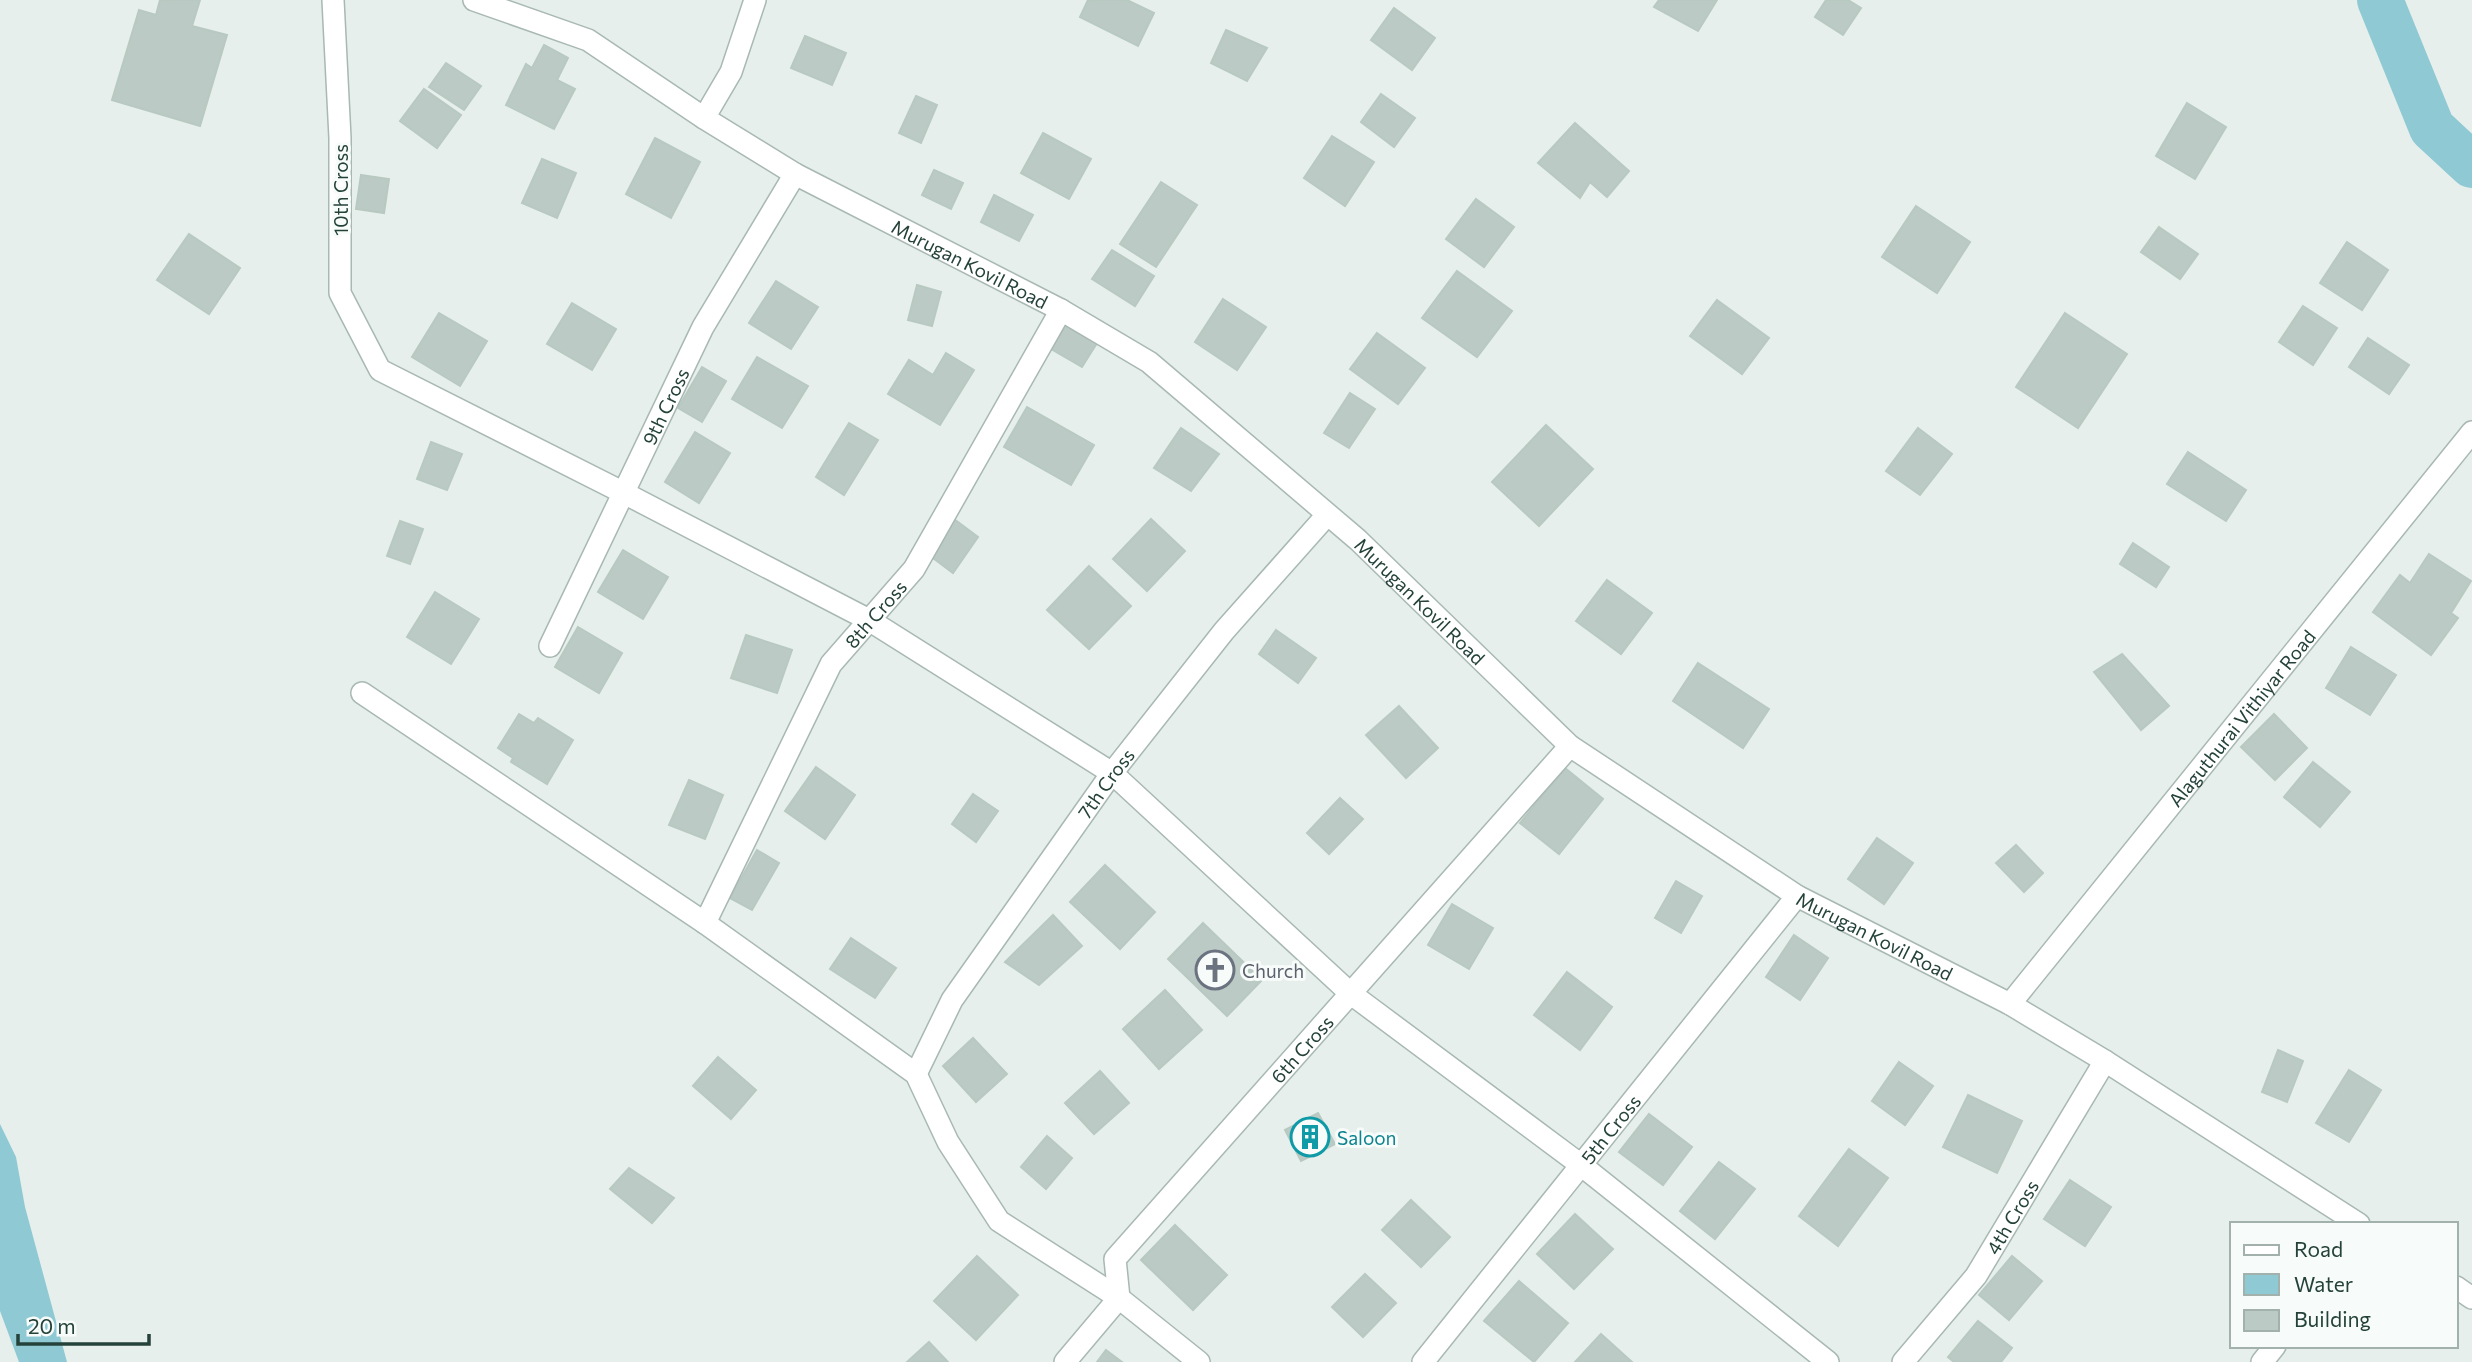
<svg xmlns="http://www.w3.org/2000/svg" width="2472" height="1362" viewBox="0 0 2472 1362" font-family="Commissioner,sans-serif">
  <rect width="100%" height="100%" fill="#e6efeb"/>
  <!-- water -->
  <path fill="#8ec9d4" d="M0,1124L16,1157L25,1207L67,1362H19L0,1311Z"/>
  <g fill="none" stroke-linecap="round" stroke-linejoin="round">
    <!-- canal -->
    <path stroke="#8ec9d4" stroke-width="46" d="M2380,0L2432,128L2472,165"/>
  </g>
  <!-- building -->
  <g fill="#bbcac4" stroke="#b8c9c2" stroke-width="2">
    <path d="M160,0H200L192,26L227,35L200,126L112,100L139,10L156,15Z"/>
    <path d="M1088,0H1127L1154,13L1138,46L1080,17Z"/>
    <path d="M1659,0H1717L1698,31L1654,7Z"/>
    <path d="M1826,0H1848L1861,8L1843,35L1815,17Z"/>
    <path d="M1394,8L1435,38L1412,70L1371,40Z"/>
    <path d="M1226,30L1267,48L1247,81L1211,63Z"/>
    <path d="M805,36L846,53L832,85L791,68Z"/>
    <path d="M544,45L568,58L557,80L575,89L554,129L506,105L526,64L532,68Z"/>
    <path d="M446,63L481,86L464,110L429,87Z"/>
    <path d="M424,89L461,115L437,148L400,121Z"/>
    <path d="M1381,94L1415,118L1394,147L1361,122Z"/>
    <path d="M916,96L937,105L921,143L899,133Z"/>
    <path d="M2187,103L2226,127L2195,179L2156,156Z"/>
    <path d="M1575,123L1629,171L1607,197L1590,182L1580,198L1538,163Z"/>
    <path d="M1043,133L1091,159L1069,199L1021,173Z"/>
    <path d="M1332,136L1374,162L1345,206L1304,178Z"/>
    <path d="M655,138L700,162L671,218L626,194Z"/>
    <path d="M542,159L576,173L557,218L522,203Z"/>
    <path d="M934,170L963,183L951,209L922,195Z"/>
    <path d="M361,175L389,179L384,213L356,209Z"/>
    <path d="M1161,182L1197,205L1156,267L1120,244Z"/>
    <path d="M994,195L1033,215L1019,241L981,222Z"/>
    <path d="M1476,199L1514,227L1484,267L1446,239Z"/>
    <path d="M1916,206L1970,242L1937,293L1882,257Z"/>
    <path d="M2159,227L2198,254L2180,279L2141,252Z"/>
    <path d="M189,234L240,268L209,314L157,280Z"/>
    <path d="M2347,242L2388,270L2362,310L2320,283Z"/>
    <path d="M1112,250L1154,276L1135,306L1092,279Z"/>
    <path d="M1457,271L1512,311L1477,357L1422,318Z"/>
    <path d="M776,281L818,307L791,349L749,323Z"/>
    <path d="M917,285L941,292L932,326L908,320Z"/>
    <path d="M1223,299L1266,327L1237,370L1195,342Z"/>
    <path d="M1717,300L1769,338L1742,374L1690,336Z"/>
    <path d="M572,303L616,329L592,370L547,344Z"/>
    <path d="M2303,306L2337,328L2313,365L2279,342Z"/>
    <path d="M439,313L487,341L460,386L412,357Z"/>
    <path d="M2065,313L2127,354L2078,428L2016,387Z"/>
    <path d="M1066,324L1097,343L1082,367L1051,349Z"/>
    <path d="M1377,333L1425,368L1398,404L1350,369Z"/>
    <path d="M2368,338L2409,365L2389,394L2349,367Z"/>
    <path d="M946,353L974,370L940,425L888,394L909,360L933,375Z"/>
    <path d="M757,357L808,386L782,428L732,399Z"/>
    <path d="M702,367L726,381L702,422L678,408Z"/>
    <path d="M1350,393L1375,409L1349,448L1324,433Z"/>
    <path d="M1027,407L1094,445L1071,485L1004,447Z"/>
    <path d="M849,423L878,440L844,495L816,477Z"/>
    <path d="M1546,425L1593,469L1539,526L1492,482Z"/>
    <path d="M1181,428L1219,454L1191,491L1154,468Z"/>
    <path d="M1918,428L1952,454L1920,495L1886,471Z"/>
    <path d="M695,432L730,453L699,503L665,482Z"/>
    <path d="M431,442L462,454L447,490L417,479Z"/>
    <path d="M2188,452L2246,490L2226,521L2167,484Z"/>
    <path d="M954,519L978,537L953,573L929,555Z"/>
    <path d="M1151,519L1185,551L1147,591L1113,559Z"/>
    <path d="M400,521L423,529L410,564L387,556Z"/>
    <path d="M2133,543L2169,567L2156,587L2120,564Z"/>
    <path d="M623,550L668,577L643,619L598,592Z"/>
    <path d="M2429,554L2471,581L2451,613L2458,618L2431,655L2373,612L2400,575L2410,583Z"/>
    <path d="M1089,566L1131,606L1089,649L1047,610Z"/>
    <path d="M1607,580L1652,613L1621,654L1576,621Z"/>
    <path d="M435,592L479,619L451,664L407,637Z"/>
    <path d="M578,627L622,653L599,693L555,667Z"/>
    <path d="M1276,630L1316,658L1298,683L1259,654Z"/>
    <path d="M746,635L792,650L777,693L731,678Z"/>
    <path d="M2351,647L2396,675L2370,715L2326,688Z"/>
    <path d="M2122,654L2169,706L2141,730L2094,672Z"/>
    <path d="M1698,663L1769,709L1743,748L1673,701Z"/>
    <path d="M1399,706L1438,748L1406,778L1366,735Z"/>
    <path d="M519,714L534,723L538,718L573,740L547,784L511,762L513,758L498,748Z"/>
    <path d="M2274,714L2307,748L2275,780L2241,747Z"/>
    <path d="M2313,762L2350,792L2320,827L2284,797Z"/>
    <path d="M816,767L855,795L825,839L785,811Z"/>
    <path d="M1565,768L1603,799L1559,854L1520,823Z"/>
    <path d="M689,780L723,795L705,839L669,825Z"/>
    <path d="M973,794L998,811L976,842L952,824Z"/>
    <path d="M1340,798L1363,819L1329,854L1307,833Z"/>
    <path d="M1877,838L1913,863L1884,904L1848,879Z"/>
    <path d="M2016,845L2043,873L2024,892L1996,863Z"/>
    <path d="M757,850L779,863L752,910L730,898Z"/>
    <path d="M1105,865L1155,912L1120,949L1070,902Z"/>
    <path d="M1676,881L1702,896L1681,933L1655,918Z"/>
    <path d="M1452,904L1493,928L1469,969L1428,945Z"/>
    <path d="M1053,915L1082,946L1039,985L1005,962Z"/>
    <path d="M1203,923L1262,980L1227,1016L1168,959Z"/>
    <path d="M1794,935L1828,958L1800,1000L1766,977Z"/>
    <path d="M851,938L896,968L875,998L830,969Z"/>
    <path d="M1567,972L1612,1007L1580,1050L1534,1015Z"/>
    <path d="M1165,990L1202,1030L1159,1069L1123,1029Z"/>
    <path d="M973,1038L1007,1074L976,1102L943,1066Z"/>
    <path d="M2278,1050L2303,1061L2287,1102L2262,1092Z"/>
    <path d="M718,1057L756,1090L731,1119L693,1086Z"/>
    <path d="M1899,1062L1933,1086L1905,1125L1872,1101Z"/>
    <path d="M2349,1070L2381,1090L2349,1142L2316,1123Z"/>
    <path d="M1100,1071L1129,1103L1094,1134L1065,1103Z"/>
    <path d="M1968,1095L2022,1121L1997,1173L1943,1147Z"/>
    <path d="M1318,1113L1335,1144L1301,1161L1285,1130Z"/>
    <path d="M1649,1114L1692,1147L1663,1185L1619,1152Z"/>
    <path d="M1047,1136L1072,1158L1046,1189L1021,1167Z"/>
    <path d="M1849,1149L1888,1178L1838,1246L1799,1216Z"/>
    <path d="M1719,1162L1755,1189L1715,1239L1680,1211Z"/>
    <path d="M629,1168L674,1198L652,1223L610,1189Z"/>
    <path d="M2070,1180L2111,1207L2085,1246L2044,1219Z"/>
    <path d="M1411,1200L1450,1237L1421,1267L1382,1230Z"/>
    <path d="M1575,1214L1613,1249L1574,1289L1537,1254Z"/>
    <path d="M1175,1225L1227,1275L1193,1310L1141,1260Z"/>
    <path d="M977,1256L1018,1295L976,1340L934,1301Z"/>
    <path d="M2012,1256L2042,1281L2009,1320L1979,1295Z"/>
    <path d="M1365,1274L1396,1303L1363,1337L1332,1307Z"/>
    <path d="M1519,1281L1568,1323L1534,1362L1484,1321Z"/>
    <path d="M1978,1321L2012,1348L2001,1362H1954L1948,1357Z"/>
    <path d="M1601,1334L1632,1362H1575Z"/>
    <path d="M929,1342L948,1362H907Z"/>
    <path d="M1106,1350L1122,1362H1097Z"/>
  </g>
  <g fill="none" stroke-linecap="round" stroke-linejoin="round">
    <defs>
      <g id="minor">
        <path d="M333,0L340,138V293L380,370L624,493L869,620L1112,773L1350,993L1581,1165L1828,1362"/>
        <path id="s1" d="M474,0L588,40L704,118L795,174L1061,310L1149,362L1358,540L1570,746L1797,896L2010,1004L2105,1061L2359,1224"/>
        <path d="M704,118L731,72L755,0"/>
        <path id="s2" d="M550,646L703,327L795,174"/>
        <path d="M362,693L705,923L916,1074L948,1142L999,1221L1119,1298L1199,1362"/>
        <path id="s3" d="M705,923L831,664L914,569L1061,310"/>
        <path id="s4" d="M2010,1004L2472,432"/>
        <path id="s5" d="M916,1074L952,1000L1112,773L1224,631L1327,515"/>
        <path d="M2456,1287L2472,1298"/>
        <path id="s6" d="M1065,1362L1119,1298L1115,1259L1570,746"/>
        <path id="s7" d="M1423,1362L1797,896"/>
        <path id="s8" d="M1903,1362L1976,1276L2105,1061"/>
        <path d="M2262,1362L2275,1346"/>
      </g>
    </defs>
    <!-- minor casing -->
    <use href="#minor" stroke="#a8b8b2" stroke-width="24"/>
    <!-- minor -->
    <use href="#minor" stroke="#fff" stroke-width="21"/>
  </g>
  <!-- icons -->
  <defs>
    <symbol id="church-ring" viewBox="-11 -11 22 22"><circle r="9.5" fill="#f7fbf9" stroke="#6b7280" stroke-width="1.5"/><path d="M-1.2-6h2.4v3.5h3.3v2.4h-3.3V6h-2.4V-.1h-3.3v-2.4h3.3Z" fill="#6b7280"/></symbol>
    <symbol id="building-ring" viewBox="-11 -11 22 22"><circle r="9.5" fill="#f7fbf9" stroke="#0f9aa8" stroke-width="1.5"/><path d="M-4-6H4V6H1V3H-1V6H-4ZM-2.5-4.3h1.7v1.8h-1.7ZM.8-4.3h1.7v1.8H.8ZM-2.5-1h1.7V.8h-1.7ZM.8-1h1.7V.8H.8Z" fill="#0f9aa8"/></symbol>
  </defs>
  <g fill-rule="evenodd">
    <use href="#church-ring" x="1193" y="948" width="44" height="44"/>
    <use href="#building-ring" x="1288" y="1115" width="44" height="44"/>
  </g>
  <g text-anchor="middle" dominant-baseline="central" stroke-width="6" stroke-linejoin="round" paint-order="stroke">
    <!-- street labels -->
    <g font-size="19" fill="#24423a" stroke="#f7fbf9">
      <text transform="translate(340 190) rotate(-90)">10th Cross</text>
      <text stroke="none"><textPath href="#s1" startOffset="564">Murugan Kovil Road</textPath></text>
      <text stroke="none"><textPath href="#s2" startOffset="266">9th Cross</textPath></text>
      <text stroke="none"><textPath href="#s1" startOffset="1130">Murugan Kovil Road</textPath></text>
      <text stroke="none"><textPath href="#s3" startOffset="355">8th Cross</textPath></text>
      <text stroke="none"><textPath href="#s4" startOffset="368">Alaguthurai Vithiyar Road</textPath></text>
      <text stroke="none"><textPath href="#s5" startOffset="348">7th Cross</textPath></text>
      <text stroke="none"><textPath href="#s1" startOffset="1698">Murugan Kovil Road</textPath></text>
      <text stroke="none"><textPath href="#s6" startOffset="404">6th Cross</textPath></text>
      <text stroke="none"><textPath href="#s7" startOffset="299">5th Cross</textPath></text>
      <text stroke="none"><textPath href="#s8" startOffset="182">4th Cross</textPath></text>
    </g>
    <!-- worship labels -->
    <g font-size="19" fill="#5b616d" stroke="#f7fbf9" text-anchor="start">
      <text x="1242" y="970">Church</text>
    </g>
    <!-- culture labels -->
    <g font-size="19" fill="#0d838f" stroke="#f7fbf9" text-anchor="start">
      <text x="1337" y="1137">Saloon</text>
    </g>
  </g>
  <!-- legend -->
  <rect x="2230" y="1222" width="228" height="126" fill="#f7fbf9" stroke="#a3b1ad" stroke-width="2"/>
  <rect x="2244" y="1245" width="35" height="10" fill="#ffffff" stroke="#a3b1ad" stroke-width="2"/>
  <text x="2294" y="1257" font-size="21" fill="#24423a">Road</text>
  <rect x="2244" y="1274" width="35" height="21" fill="#8ec9d4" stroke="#a3b1ad" stroke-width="2"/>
  <text x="2294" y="1292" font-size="21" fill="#24423a">Water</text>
  <rect x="2244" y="1310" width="35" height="21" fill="#bbcac4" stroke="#a3b1ad" stroke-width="2"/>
  <text x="2294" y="1327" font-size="21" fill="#24423a">Building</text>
  <!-- scale -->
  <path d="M18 1334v10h131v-10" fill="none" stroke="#24423a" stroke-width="3.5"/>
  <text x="28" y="1334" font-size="21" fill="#24423a" stroke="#f7fbf9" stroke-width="5" paint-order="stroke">20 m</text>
</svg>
